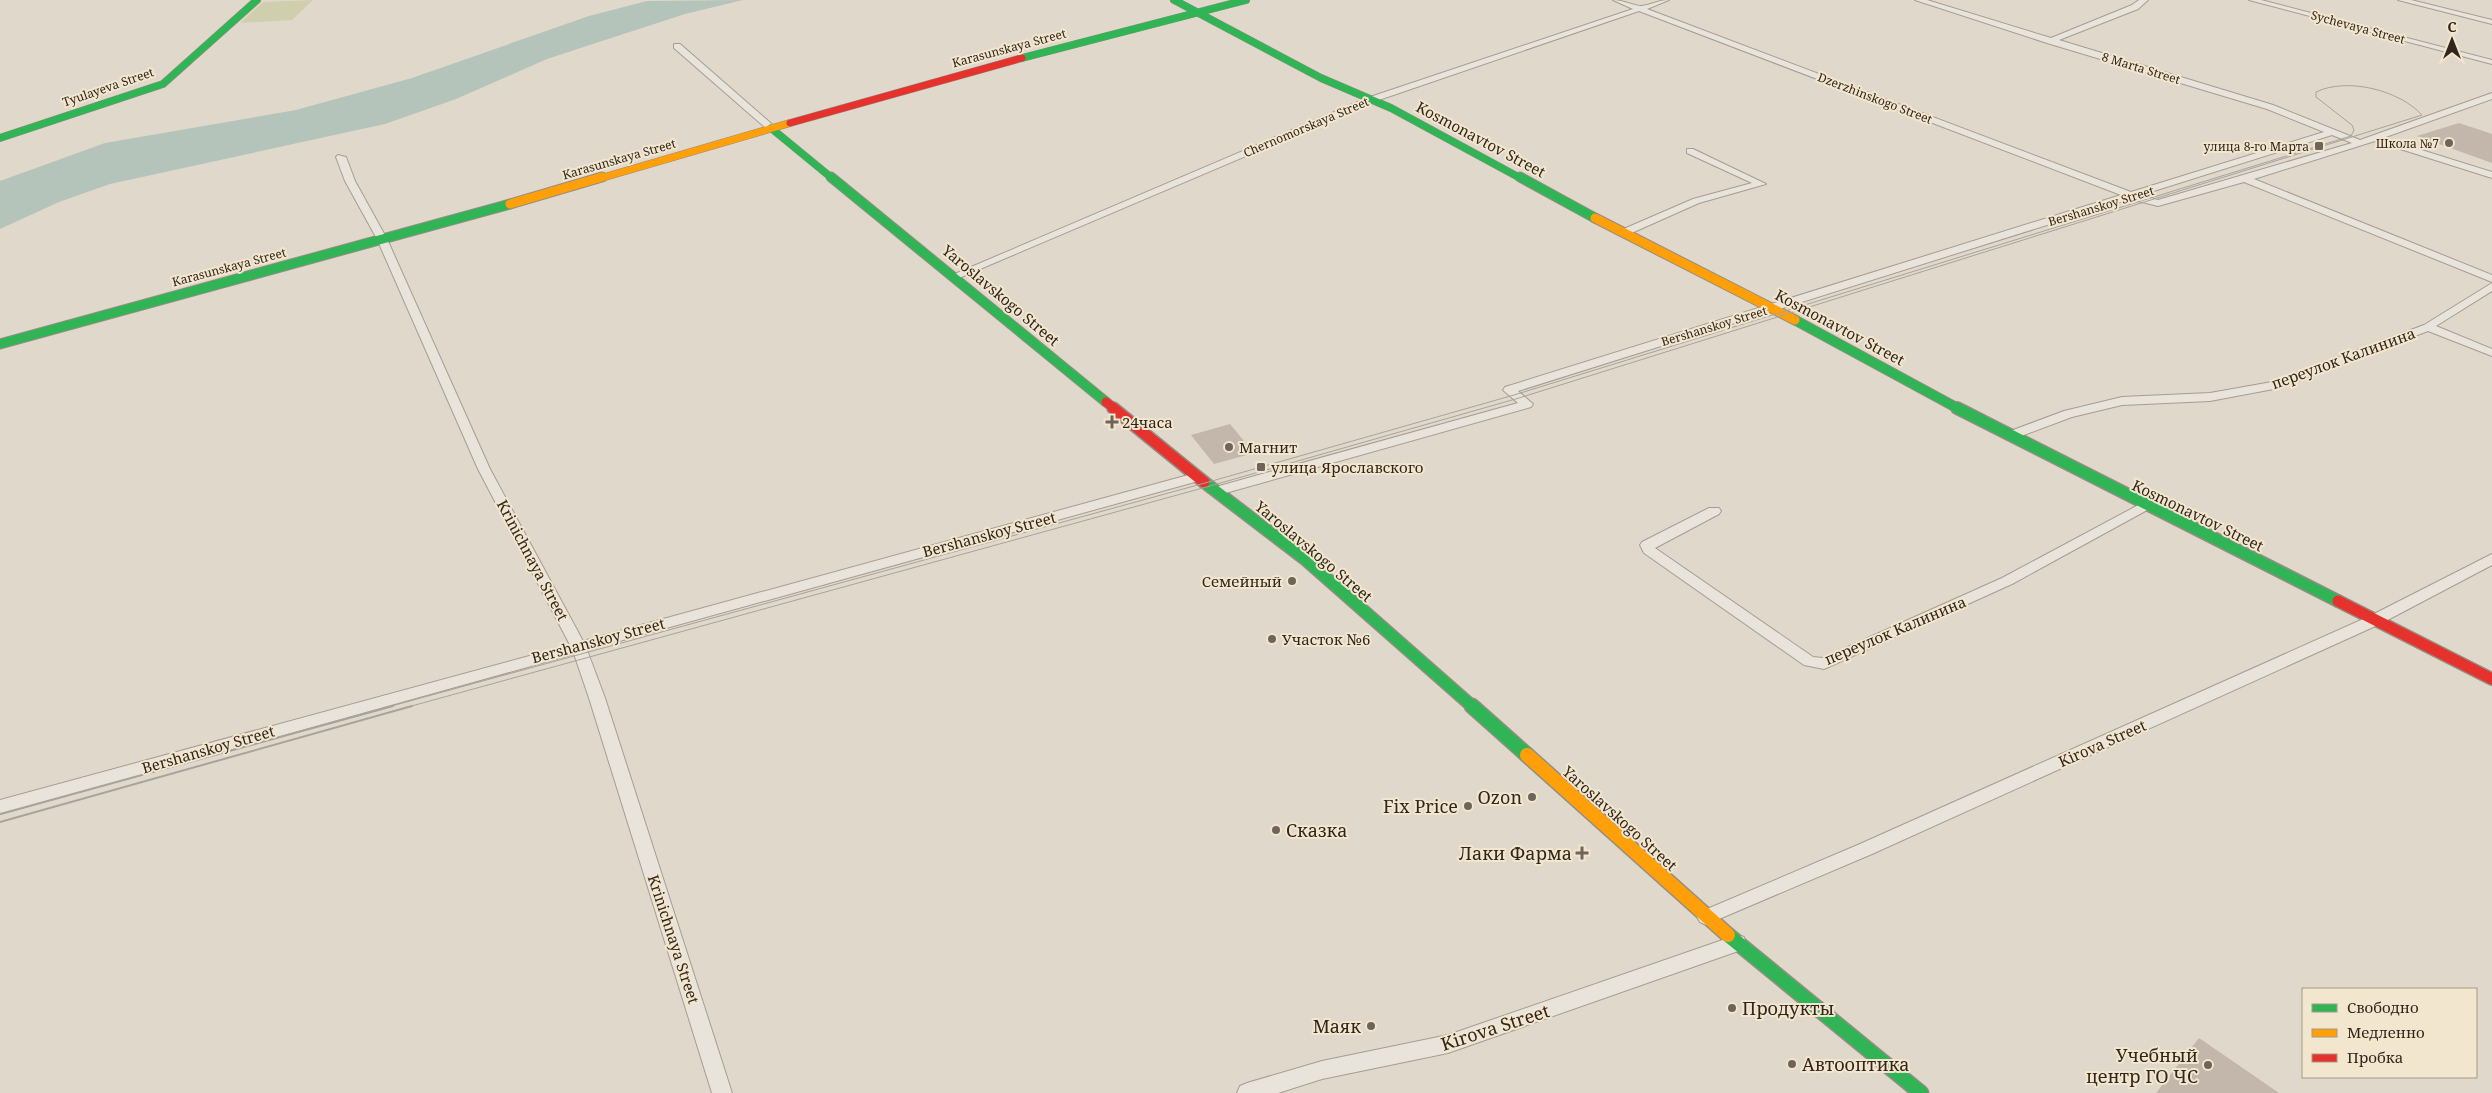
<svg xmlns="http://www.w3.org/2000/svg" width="2492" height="1093" viewBox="0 0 2492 1093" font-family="'Noto Serif',serif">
  <rect width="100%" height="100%" fill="#e0d8ca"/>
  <!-- green -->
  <path fill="#d0cfad" d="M313,0L292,20L240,23L263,2Z"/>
  <!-- water -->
  <path fill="#b5c4ba" d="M743,0L685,14L547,59L456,99L385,124L110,184L59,202L0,229V181L105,143L296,110L412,78L589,16L647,1Z"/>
  <!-- building -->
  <g fill="#c3b6ab">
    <path d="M2459,123L2492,134V163L2417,136Z"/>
    <path d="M1230,424L1254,453L1214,464L1191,435Z"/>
    <path d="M2199,1038L2279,1093H2156Z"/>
  </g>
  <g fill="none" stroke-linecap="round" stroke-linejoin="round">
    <defs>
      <g id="street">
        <path d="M1613,0C1623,0 1634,6 1641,6C1651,5 1658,0 1669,0L1647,9L2131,192L2324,132L2267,109L2047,43L1915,0H1927L2051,38L2132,5L2139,0H2148L2138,9L2059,40L2273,105L2360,140L2492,93V99L2383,138L2492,172V178L2375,141L2254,179L2492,275V282L2244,182L2158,206L2130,199L1518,391L1533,404L1531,407L1222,494H1212L1210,491L1212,488L1518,403L1503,390L1505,387L2121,195L1639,11L1373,102L959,278L955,279L950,276L1367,98L1633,9ZM2332,135L2352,143L2158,200L2141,195Z"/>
        <path d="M2249,0H2261L2492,60V64Z"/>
        <path d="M2398,0H2411L2492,20V24Z"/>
        <path d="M674,44H680L774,126V130H768L674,48Z"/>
        <path d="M1687,149H1693L1766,184L1699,203L1627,235H1619V231L1693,199L1752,183L1687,153Z"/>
        <path d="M338,155L346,157L355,181L387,239L490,469L583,641L1192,474H1202L1203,477L1202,480L587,650L605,698L732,1093H712L589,698L574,654L0,814V800L570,645L478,469L377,239L345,181L336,157Z"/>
        <path d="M2492,283V291L2436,326L2492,349V356L2428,331L2279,388L2210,401L2122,405L2072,417L2013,439L2009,440L2003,436L2005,433L2064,411L2122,397L2210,393L2272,382L2424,325Z"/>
        <path d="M2144,502L2151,506L2149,509L2012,584L1824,669L1804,665L1644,553L1640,545L1642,542L1709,508H1719L1721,511L1719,514L1655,548L1813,657L1823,658L2002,578Z"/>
        <path d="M2492,554V565L2380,624L1872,854L1712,922L1706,925L1700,922L1697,917L1700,912L1860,844L2370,616Z"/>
        <path d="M1737,935L1744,937L1746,943L1744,949L1448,1053L1322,1079L1278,1093H1237L1240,1086L1247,1083L1322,1061L1448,1035Z"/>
      </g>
      <g id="fast-far3">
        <path d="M1174,0L1321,78L1391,108L1522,179"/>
        <path d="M1022,58L1246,0"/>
        <path d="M771,128L833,179"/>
        <path d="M0,138L163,84L257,0"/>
      </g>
      <g id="fast-far2">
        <path d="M831,177L1106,402"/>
        <path d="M1520,177L1595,218"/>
        <path d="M1795,320L1959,409"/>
        <path d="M0,344L510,204"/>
      </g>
      <g id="fast-far1">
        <path d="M1957,408L2338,601"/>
        <path d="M1204,482L1306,560L1473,707"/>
      </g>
      <g id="fast">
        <path d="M1472,706L1527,755"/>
        <path d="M1728,935L1921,1093"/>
      </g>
      <path id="slow-far2" d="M598,179L790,123"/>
      <g id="slow-far1">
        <path d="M510,204L602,177"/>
        <path d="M1595,218L1795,320"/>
      </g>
      <path id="slow" d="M1527,755L1728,935"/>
      <path id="jam-far2" d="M790,123L1022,58"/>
      <path id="jam-far1" d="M1106,402L1115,409"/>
      <g id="jam">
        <path d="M1113,408L1204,482"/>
        <path d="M2338,601L2492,679"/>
      </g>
    </defs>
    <!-- street casing -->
    <use href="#street" stroke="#a59d93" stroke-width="2"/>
    <!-- fast-far3 casing -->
    <use href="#fast-far3" stroke="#948d83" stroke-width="8"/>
    <!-- fast-far2 casing -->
    <use href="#fast-far2" stroke="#948d83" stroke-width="11"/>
    <!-- fast-far1 casing -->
    <use href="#fast-far1" stroke="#948d83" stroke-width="14"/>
    <!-- fast casing -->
    <use href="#fast" stroke="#948d83" stroke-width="17"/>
    <!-- slow-far2 casing -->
    <use href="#slow-far2" stroke="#948d83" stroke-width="8"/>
    <!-- slow-far1 casing -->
    <use href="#slow-far1" stroke="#948d83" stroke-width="11"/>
    <!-- slow casing -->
    <use href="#slow" stroke="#948d83" stroke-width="17"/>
    <!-- jam-far2 casing -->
    <use href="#jam-far2" stroke="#948d83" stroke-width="8"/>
    <!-- jam-far1 casing -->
    <use href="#jam-far1" stroke="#948d83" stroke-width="11"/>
    <!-- jam casing -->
    <use href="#jam" stroke="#948d83" stroke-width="14"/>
    <!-- street -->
    <use href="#street" fill="#e8e4db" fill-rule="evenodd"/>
    <!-- fast-far3 -->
    <use href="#fast-far3" stroke="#30b455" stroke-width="7"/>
    <!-- fast-far2 -->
    <use href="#fast-far2" stroke="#30b455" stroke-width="9"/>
    <!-- fast-far1 -->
    <use href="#fast-far1" stroke="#30b455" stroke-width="11"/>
    <!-- fast -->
    <use href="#fast" stroke="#30b455" stroke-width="14"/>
    <!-- slow-far2 -->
    <use href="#slow-far2" stroke="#ff9f0a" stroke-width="7"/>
    <!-- slow-far1 -->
    <use href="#slow-far1" stroke="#ff9f0a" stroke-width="9"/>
    <!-- slow -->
    <use href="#slow" stroke="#ff9f0a" stroke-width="14"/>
    <!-- jam-far2 -->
    <use href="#jam-far2" stroke="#e5322d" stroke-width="7"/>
    <!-- jam-far1 -->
    <use href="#jam-far1" stroke="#e5322d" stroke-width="9"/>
    <!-- jam -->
    <use href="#jam" stroke="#e5322d" stroke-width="11"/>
    <!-- tram-far1 -->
    <path stroke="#a8a39b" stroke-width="1" d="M388,707L1205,483L1514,395L2351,136L2354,130L2352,125L2316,97V92C2347,77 2399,90 2422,115L1519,398L1210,486L408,707"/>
    <!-- tram -->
    <g stroke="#a8a39b" stroke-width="2">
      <path d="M0,814L393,706"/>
      <path d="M0,822L412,706"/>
    </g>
  </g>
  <!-- markers -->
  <g fill="#6f6459" stroke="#f2e6ce" stroke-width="2">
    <circle cx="2449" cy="143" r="5"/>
    <rect x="2314" y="141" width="10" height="10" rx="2.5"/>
    <path d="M1109.5 414.5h5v5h5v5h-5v5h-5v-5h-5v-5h5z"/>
    <circle cx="1229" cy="447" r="5"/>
    <rect x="1256" y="462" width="10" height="10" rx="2.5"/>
    <circle cx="1292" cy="581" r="5"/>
    <circle cx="1272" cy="639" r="5"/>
    <circle cx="1532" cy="797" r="5"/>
    <circle cx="1468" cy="806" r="5"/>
    <circle cx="1276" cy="830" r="5"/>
    <path d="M1579.5 845.5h5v5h5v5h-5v5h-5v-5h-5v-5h5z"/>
    <circle cx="1732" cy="1008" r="5"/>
    <circle cx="1371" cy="1026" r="5"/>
    <circle cx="1792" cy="1064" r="5"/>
    <circle cx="2208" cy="1065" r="5"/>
  </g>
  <g text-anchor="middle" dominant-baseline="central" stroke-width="4" stroke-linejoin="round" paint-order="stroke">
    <!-- far-street labels -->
    <g font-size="12" fill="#32261c" stroke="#f2e6ce">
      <text transform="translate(2358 27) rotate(15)">Sychevaya Street</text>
      <text transform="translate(1009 48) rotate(-15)">Karasunskaya Street</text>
      <text transform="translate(2141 68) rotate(17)">8 Marta Street</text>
      <text transform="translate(108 87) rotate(-19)">Tyulayeva Street</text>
      <text transform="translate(1875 98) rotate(21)">Dzerzhinskogo Street</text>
      <text transform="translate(1306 127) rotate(-23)">Chernomorskaya Street</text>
      <text transform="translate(619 159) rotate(-16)">Karasunskaya Street</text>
      <text transform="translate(2101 206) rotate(-17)">Bershanskoy Street</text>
      <text transform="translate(229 267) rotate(-15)">Karasunskaya Street</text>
      <text transform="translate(1714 326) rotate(-17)">Bershanskoy Street</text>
    </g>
    <!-- far-poi labels -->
    <g font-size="12" fill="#32261c" stroke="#f2e6ce" text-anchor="end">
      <text x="2439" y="143">Школа №7</text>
      <text x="2309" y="146">улица 8-го Марта</text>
    </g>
    <!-- street labels -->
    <g font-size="15" fill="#32261c" stroke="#f2e6ce">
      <text transform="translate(1481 139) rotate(28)">Kosmonavtov Street</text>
      <text transform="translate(1001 295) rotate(40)">Yaroslavskogo Street</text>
      <text transform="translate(1840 327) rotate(28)">Kosmonavtov Street</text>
      <text transform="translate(2343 358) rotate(-20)">переулок Калинина</text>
      <text transform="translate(2198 515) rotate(26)">Kosmonavtov Street</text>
      <text transform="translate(989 534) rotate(-15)">Bershanskoy Street</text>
      <text transform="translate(1314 551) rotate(40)">Yaroslavskogo Street</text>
      <text transform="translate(533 560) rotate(62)">Krinichnaya Street</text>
      <text transform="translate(1895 630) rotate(-23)">переулок Калинина</text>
      <text transform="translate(598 640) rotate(-15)">Bershanskoy Street</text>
      <text transform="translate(2102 743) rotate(-24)">Kirova Street</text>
      <text transform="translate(208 749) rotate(-16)">Bershanskoy Street</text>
      <text transform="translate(1620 818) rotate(42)">Yaroslavskogo Street</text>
      <text transform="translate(674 939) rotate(72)">Krinichnaya Street</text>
    </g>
    <!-- poi labels -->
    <g font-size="15" fill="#32261c" stroke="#f2e6ce" text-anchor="start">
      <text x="1122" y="422">24часа</text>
      <text x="1239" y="447">Магнит</text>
      <text x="1271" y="467">улица Ярославского</text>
      <text x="1282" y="581" text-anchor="end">Семейный</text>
      <text x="1282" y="639">Участок №6</text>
    </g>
    <!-- near-poi labels -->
    <g font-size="18" fill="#32261c" stroke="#f2e6ce" text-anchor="end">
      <text x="1522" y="797">Ozon</text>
      <text x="1458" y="806">Fix Price</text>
      <text x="1286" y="830" text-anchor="start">Сказка</text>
      <text x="1572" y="853">Лаки Фарма</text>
      <text x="1742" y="1008" text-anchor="start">Продукты</text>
      <text x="1361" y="1026">Маяк</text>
      <text x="2198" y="1055">Учебный<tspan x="2198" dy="21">центр ГО ЧС</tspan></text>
      <text x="1802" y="1064" text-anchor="start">Автооптика</text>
    </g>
    <!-- near-street labels -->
    <g font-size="18" fill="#32261c" stroke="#f2e6ce">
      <text transform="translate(1495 1027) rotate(-18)">Kirova Street</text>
    </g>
  </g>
  <!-- legend -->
  <rect x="2302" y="988" width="175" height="90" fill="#f2e6ce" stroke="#a59987"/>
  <rect x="2312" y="1004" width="25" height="8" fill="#30b455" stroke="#a59987"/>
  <text x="2347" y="1013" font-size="15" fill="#32261c">Свободно</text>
  <rect x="2312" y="1029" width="25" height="8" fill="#ff9f0a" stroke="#a59987"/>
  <text x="2347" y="1038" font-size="15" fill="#32261c">Медленно</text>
  <rect x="2312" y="1054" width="25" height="8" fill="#e5322d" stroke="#a59987"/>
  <text x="2347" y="1063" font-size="15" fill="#32261c">Пробка</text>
  <!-- north arrow -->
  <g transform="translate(2452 40)" stroke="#f2e6ce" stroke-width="4" paint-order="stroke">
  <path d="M0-4L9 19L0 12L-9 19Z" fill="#32261c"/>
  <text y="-8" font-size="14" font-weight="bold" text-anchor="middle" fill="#32261c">С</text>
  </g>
</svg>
